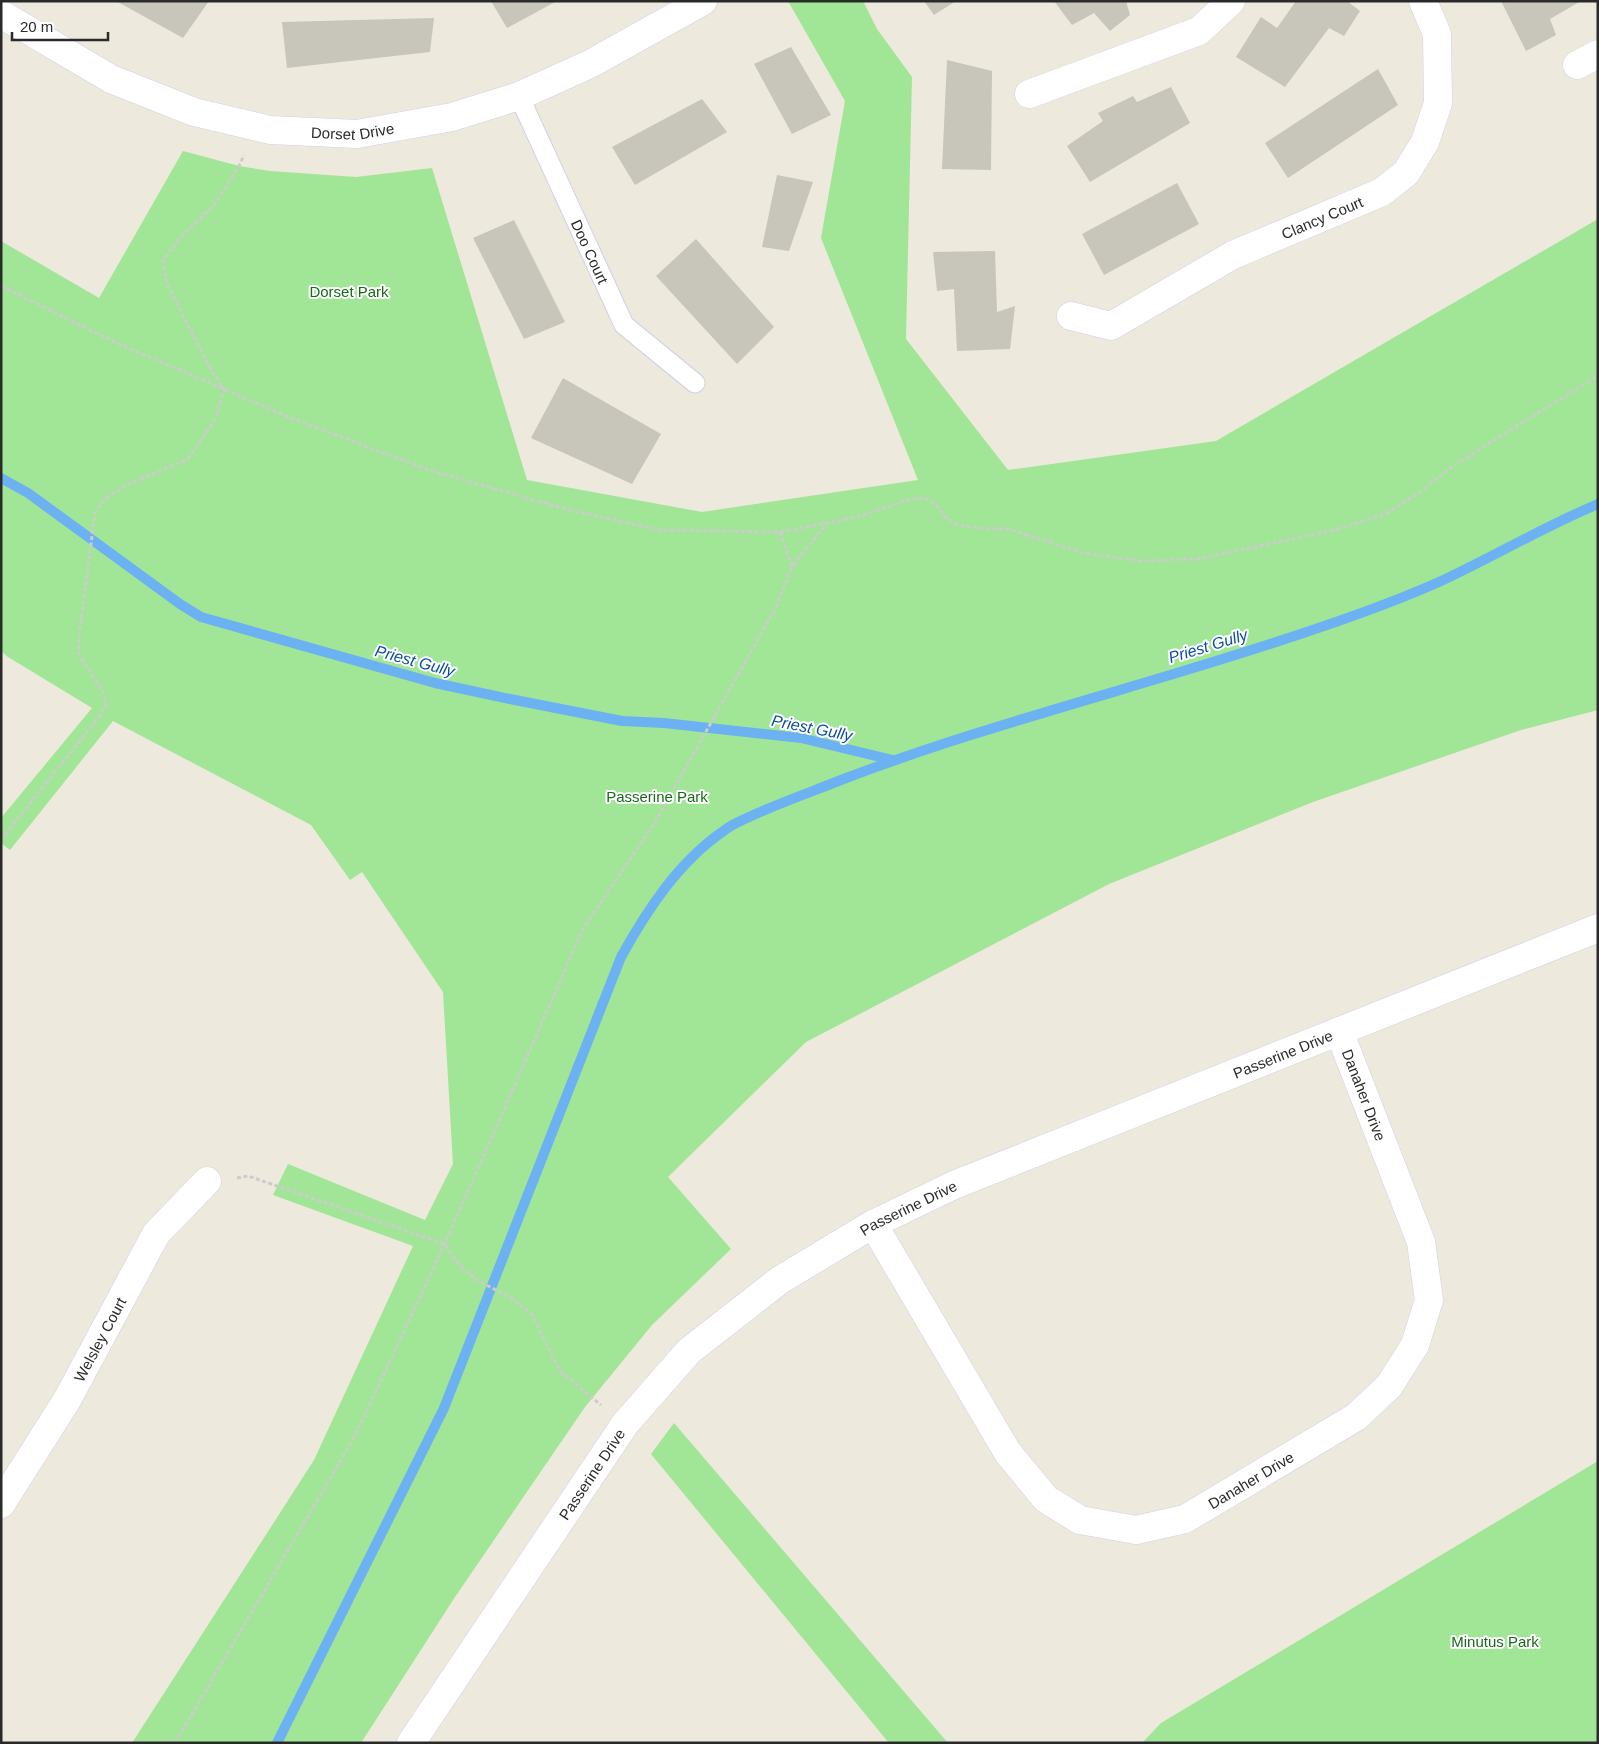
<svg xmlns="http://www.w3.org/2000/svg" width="1599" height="1744" viewBox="0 0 1599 1744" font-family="Arial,sans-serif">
  <rect width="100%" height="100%" fill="#ede9dc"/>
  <!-- green -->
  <g fill="#a1e597">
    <path d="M788,1H863L877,29L912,77L906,339L1008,470L1216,441L1598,219V710L1521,730L1313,802L1109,884L806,1042L668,1177L731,1249L652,1325L585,1407L455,1597L361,1743H132L314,1460L413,1246L273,1195L288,1164L425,1220L453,1164L443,992L362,872L350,880L311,825L113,721L10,850L1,843V818L92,708L8,657L1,651V241L99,298L183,151L239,166L270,171L356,177L432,168L527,480L702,512L918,480L821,238L845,101Z"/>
    <path d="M674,1423L948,1743H889L651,1454Z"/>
    <path d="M1598,1461V1743H1142L1161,1723Z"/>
  </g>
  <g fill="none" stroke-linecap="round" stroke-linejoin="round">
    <!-- stream -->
    <g stroke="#6cb2f2" stroke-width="10">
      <path d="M1,478L28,493L180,604L201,617L435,683L510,699L622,721L664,723L801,738L893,760"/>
      <path d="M277,1743L444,1408L621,957C647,910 679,861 725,830C732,824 741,821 749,817C779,803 811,792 841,780C982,726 1130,690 1273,643C1329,625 1385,606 1439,582C1493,557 1543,527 1598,504"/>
    </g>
  </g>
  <!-- building -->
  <g fill="#c8c5bb">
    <path d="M116,1H209L183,38Z"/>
    <path d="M491,1H557L507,28Z"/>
    <path d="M924,1H956L934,15Z"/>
    <path d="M1054,1H1126L1130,15L1110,31L1094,13L1072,25Z"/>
    <path d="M1296,1H1347L1360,11L1344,36L1329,28L1285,87L1236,57L1261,17L1277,28Z"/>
    <path d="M1501,1H1581L1550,19L1556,35L1526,51Z"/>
    <path d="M434,18L430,52L287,68L282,22Z"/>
    <path d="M791,47L831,115L792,134L754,64Z"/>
    <path d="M947,60L992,71L991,170L942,169Z"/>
    <path d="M1378,69L1398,105L1288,178L1265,143Z"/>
    <path d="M1171,87L1190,123L1090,182L1067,146L1103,121L1098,113L1133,96L1137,102Z"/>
    <path d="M702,99L727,132L635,185L612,147Z"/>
    <path d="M777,175L813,182L789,251L762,247Z"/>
    <path d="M1177,183L1199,224L1104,275L1082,234Z"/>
    <path d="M514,220L565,322L524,339L473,238Z"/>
    <path d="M696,239L774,327L737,364L656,276Z"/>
    <path d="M995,251L997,312L1015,306L1010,349L957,351L954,289L937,291L933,252Z"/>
    <path d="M563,378L661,434L632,484L531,438Z"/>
  </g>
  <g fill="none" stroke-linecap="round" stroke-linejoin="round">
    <defs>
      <g id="service">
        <path id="s1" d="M519,96L624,325L695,383"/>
      </g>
      <g id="minor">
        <path d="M1577,65L1598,54"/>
        <path d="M1029,94L1199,31L1231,1"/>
        <path id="s2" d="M1071,316L1111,326L1233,255L1382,192L1406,173L1425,142L1438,103L1437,34L1423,1"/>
        <path id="s3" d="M873,1224L1008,1453L1046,1499L1080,1520L1136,1530L1185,1519L1356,1417L1389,1386L1415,1345L1429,1300L1421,1242L1339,1031"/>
        <path id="s4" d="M1,1504L67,1400L156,1234L207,1181"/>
        <path id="s5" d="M411,1743L625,1424L689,1351L780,1280L873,1224L954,1185L1598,928"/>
      </g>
      <g id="tertiary">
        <path id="s6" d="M1,14L111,79L194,112L270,130L357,134L452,117L519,96L590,64L703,1"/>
      </g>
    </defs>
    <!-- service casing -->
    <use href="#service" stroke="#d1d1e4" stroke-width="21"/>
    <!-- minor casing -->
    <use href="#minor" stroke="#d1d1e4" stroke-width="29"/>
    <!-- tertiary casing -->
    <use href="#tertiary" stroke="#d1d1e4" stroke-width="29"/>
    <!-- path -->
    <g stroke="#ccc" stroke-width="3" stroke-dasharray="4 2.5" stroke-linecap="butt">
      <path d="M1,286L112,341L291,418L432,471L569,510L660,530L780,532L848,519L886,508L908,499L924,498L936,504L944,516L955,524L977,528L1008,529L1082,553L1142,561L1197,559L1331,531L1385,514L1419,493L1454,465L1598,376"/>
      <path d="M780,532L792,567L827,523"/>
      <path d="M1,840L98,718L106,705L104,694L78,652L79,635L95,513L104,499L129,484L188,459L215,420L224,389L211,370L167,284L163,260L179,239L214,205L239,166L244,155"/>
      <path d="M237,1178L248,1176L445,1244L458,1264L480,1282L508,1296L531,1313L560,1371L601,1405"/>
      <path d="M175,1743L356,1434L451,1230L583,929L654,824L775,609L792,567"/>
    </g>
    <!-- service -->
    <use href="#service" stroke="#fff" stroke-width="19"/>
    <!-- minor -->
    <use href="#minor" stroke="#fff" stroke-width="28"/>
    <!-- tertiary -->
    <use href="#tertiary" stroke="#fff" stroke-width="28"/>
  </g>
  <g text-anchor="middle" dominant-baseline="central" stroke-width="4" stroke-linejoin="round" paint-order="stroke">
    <!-- street labels -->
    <g font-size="15" fill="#2a2a2a" stroke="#fff">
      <text stroke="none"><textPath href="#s6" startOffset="378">Dorset Drive</textPath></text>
      <text stroke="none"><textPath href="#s2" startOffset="279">Clancy Court</textPath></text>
      <text stroke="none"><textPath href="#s1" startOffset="171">Doo Court</textPath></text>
      <text stroke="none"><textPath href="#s5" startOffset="1149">Passerine Drive</textPath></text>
      <text transform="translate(1364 1095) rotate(69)">Danaher Drive</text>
      <text stroke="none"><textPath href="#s5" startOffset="744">Passerine Drive</textPath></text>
      <text stroke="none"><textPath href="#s4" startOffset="192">Welsley Court</textPath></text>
      <text stroke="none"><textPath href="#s5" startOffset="324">Passerine Drive</textPath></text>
      <text stroke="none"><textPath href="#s3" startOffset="549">Danaher Drive</textPath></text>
    </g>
    <!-- park labels -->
    <g font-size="15" fill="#186a18" stroke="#fff">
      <text x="349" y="291">Dorset Park</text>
      <text x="657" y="796">Passerine Park</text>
      <text x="1495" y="1641">Minutus Park</text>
    </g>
    <!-- water labels -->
    <g font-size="16" font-style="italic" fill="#0a4d9f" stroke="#fff">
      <text transform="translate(1208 646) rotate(-17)">Priest Gully</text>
      <text transform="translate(415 661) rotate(15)">Priest Gully</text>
      <text transform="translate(812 728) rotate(11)">Priest Gully</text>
    </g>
  </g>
  <!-- border -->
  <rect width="1599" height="1744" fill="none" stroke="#2a2a2a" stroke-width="5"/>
  <!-- scale -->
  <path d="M12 32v8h96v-8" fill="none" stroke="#2a2a2a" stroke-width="2.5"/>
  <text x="20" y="32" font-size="15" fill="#2a2a2a" stroke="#ffffff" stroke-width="4" paint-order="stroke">20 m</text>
</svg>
